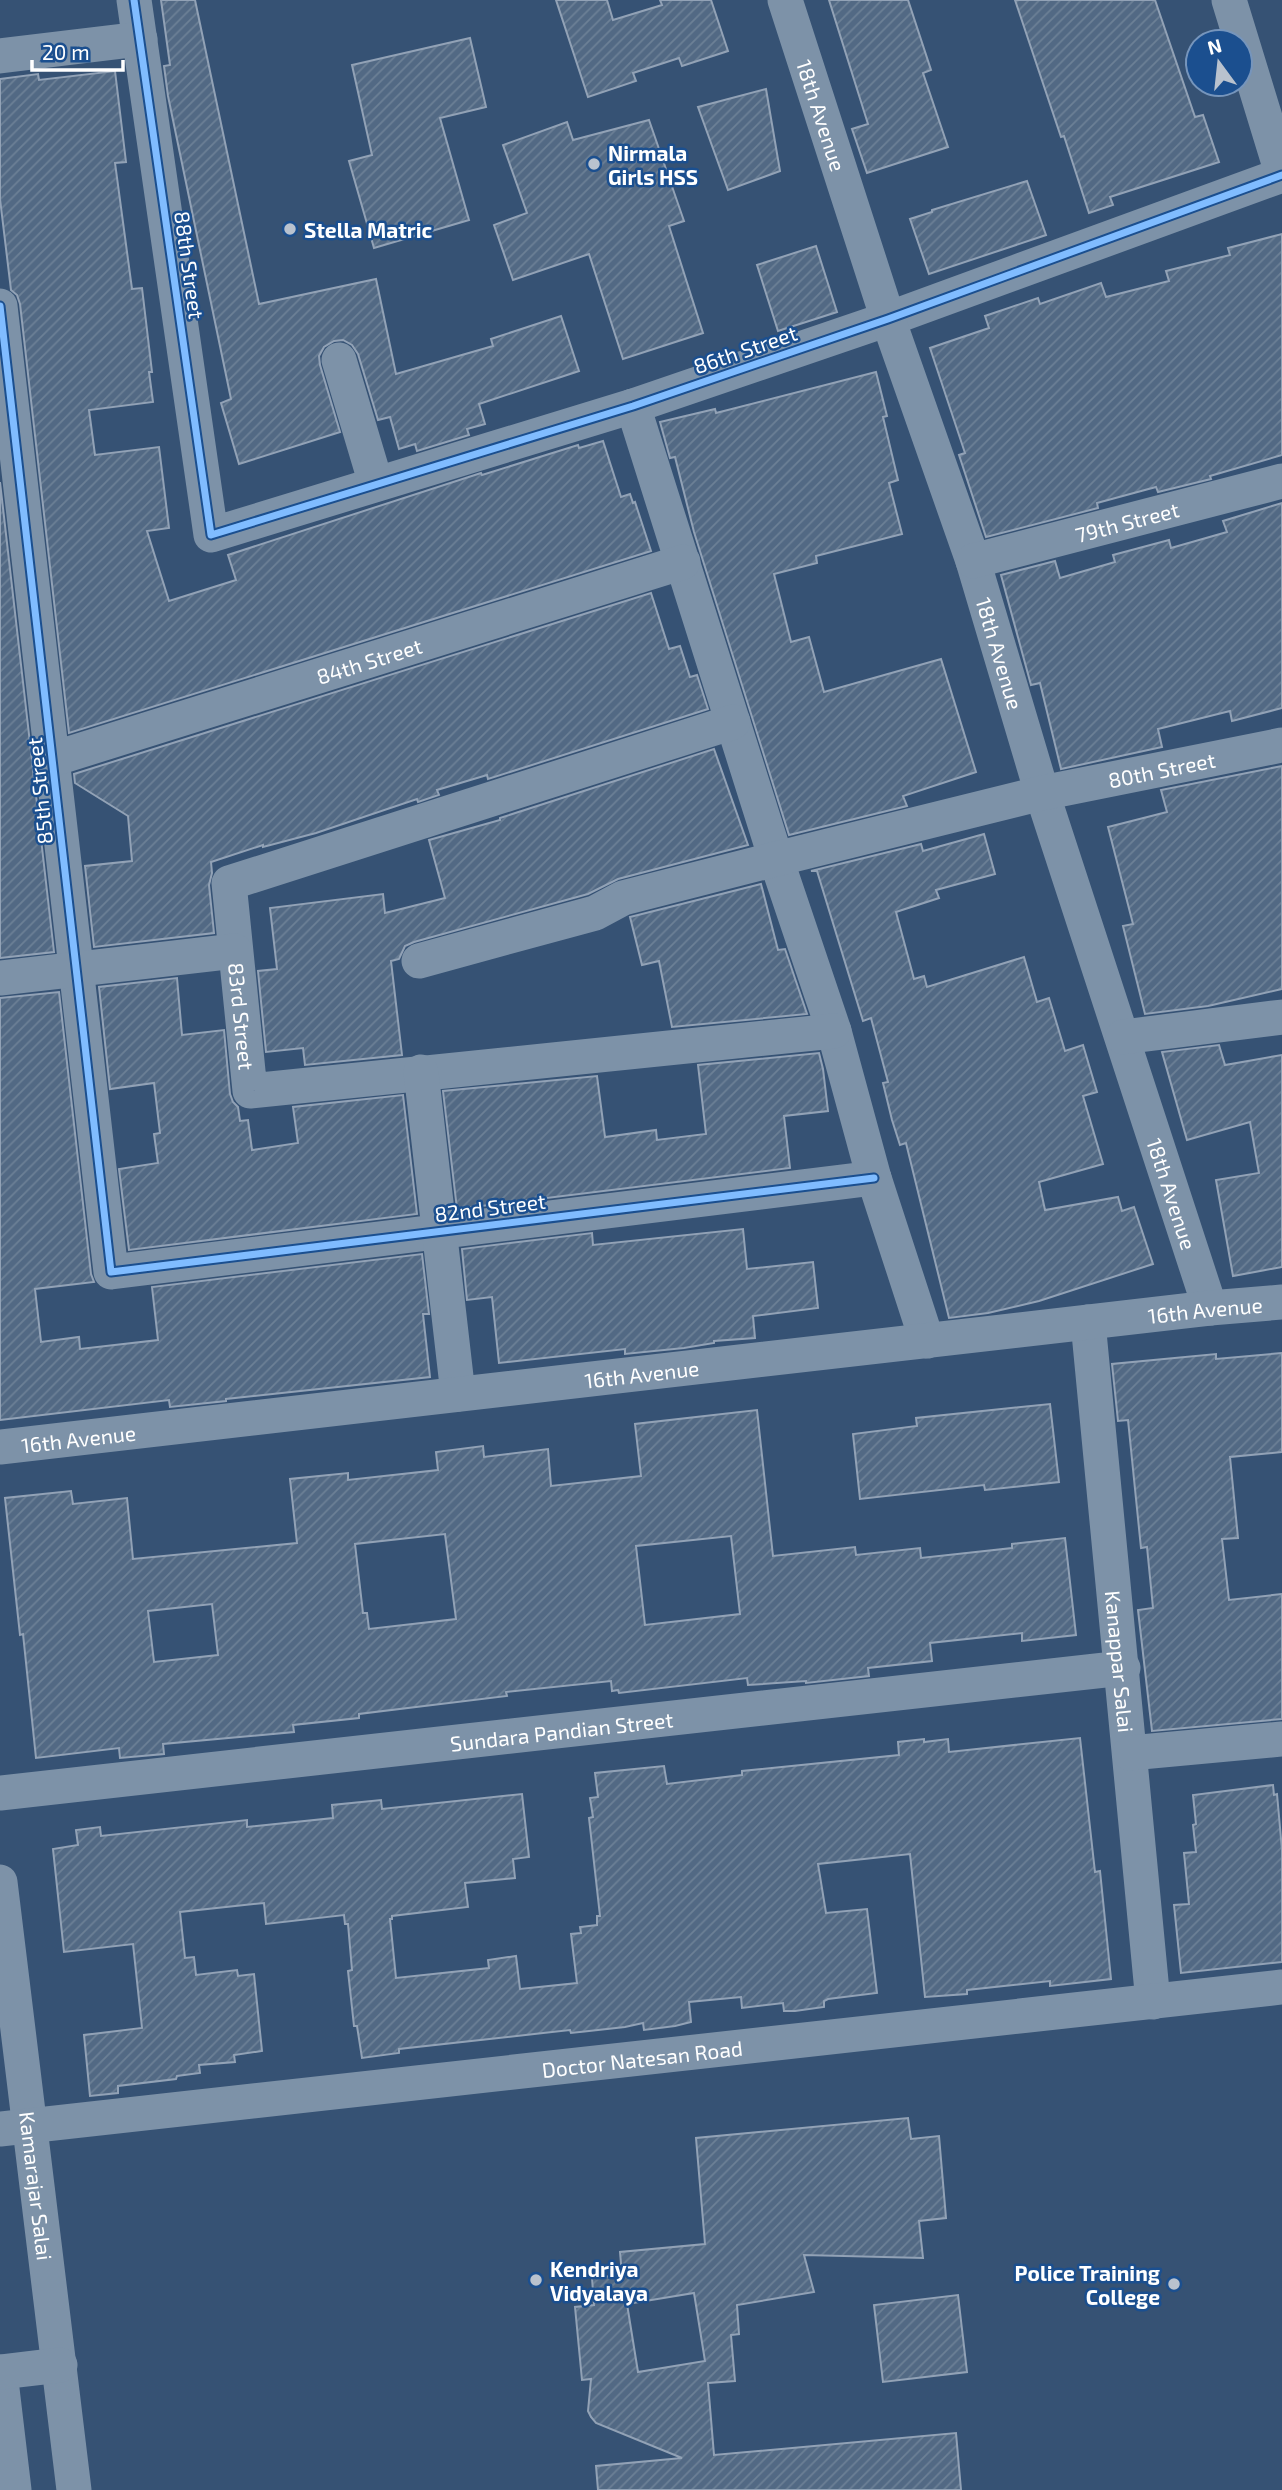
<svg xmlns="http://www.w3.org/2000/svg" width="1282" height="2490" viewBox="0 0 1282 2490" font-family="'Exo 2',sans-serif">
  <defs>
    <pattern id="building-hatch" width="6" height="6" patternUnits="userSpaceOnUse" patternTransform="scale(1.75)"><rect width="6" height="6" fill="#526984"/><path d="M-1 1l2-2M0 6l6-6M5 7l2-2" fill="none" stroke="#6c8096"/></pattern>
  </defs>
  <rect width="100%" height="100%" fill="#365274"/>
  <!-- building -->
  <g fill="url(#building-hatch)" stroke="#92a2b6" stroke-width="2" fill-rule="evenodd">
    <path d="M161,0H195L259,304L376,279L396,374L493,346L491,339L561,316L579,371L479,404L485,424L467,429L469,435L417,451L415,444L399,449L390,417L378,420L358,354L352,345L343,340L334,341L324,347L319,356L320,365L340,432L239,464L221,403L231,399L168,96L164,66L170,65Z"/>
    <path d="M556,0H607L613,20L662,5L660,0H711L728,51L682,66L679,58L633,73L636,81L588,97Z"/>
    <path d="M829,0H908L931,70L923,73L948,147L867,173L852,129L868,124Z"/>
    <path d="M1015,0H1155L1195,117L1203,115L1219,162L1110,197L1113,205L1089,213L1064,136L1061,137Z"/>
    <path d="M470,38L486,107L440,118L469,220L374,248L349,161L372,155L352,65Z"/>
    <path d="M115,71L126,162L115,163L132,289L142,288L152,372H149L153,402L89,410L95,455L159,447L169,528L147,531L169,601L236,580L228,555L481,473L482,475L578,445L579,448L603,441L621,497L630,494L633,503L635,502L651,551L69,733L20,304L17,295L11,290L0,199V79L38,74L39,80Z"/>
    <path d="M766,89L780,171L728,190L698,107Z"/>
    <path d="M649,120L684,221L669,226L703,333L623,359L589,254L513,280L494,225L527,213L503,145L567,122L573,140Z"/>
    <path d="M1027,181L1046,235L929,274L910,219L932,212V210Z"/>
    <path d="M1282,234V455L1210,476L1211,479L1158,492L1156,487L1097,503L1098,508L986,537L959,455L965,453L930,348L989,328L985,316L1038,298L1040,304L1101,283L1106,297L1169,281L1166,271L1230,255L1228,248Z"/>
    <path d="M816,246L837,312L778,331L757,265Z"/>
    <path d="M876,372L887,416L883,417L898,480L889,483L902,534L816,556L817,563L774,574L791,642L809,637L824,692L941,659L976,772L903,796L907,806L789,835L694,532L675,457L670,458L660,422L715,409L716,413Z"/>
    <path d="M0,482L54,952L0,958Z"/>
    <path d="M1282,503V708L1232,721L1230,711L1158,729L1162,747L1061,769L1040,683L1031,685L1001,575L1055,561L1060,578L1115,562L1113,555L1169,540L1171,548L1227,532L1223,521Z"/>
    <path d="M651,593L669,649L680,646L690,677L697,675L708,709L488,779L487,775L437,790L439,795L418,802L417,799L316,833L263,847V845L211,862L212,873L209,885L214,933L94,947L85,866L132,861L128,816L75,783L74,774Z"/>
    <path d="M714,749L748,845L618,879L588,894L414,942L405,946L399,959L391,961L402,1055L305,1065L303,1048L266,1052L258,971L277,969L270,908L383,894L385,913L445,898L429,840L500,820V818Z"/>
    <path d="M1282,766V989L1208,1006L1145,1014L1123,926L1133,924L1108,827L1167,812L1161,790Z"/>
    <path d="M984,834L995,874L936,890L939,898L896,912L914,979L924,976L927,987L1024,957L1037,1002L1049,998L1065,1051L1083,1045L1097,1092L1083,1096L1103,1164L1039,1182L1045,1210L1118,1197L1122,1211L1134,1207L1153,1264L1039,1301L988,1313L949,1318L906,1143L900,1145L892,1120L883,1083L888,1082L871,1018L863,1021L817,871H811L921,844L923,851Z"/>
    <path d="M761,884L778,950L785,949L807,1014L672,1027L659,961L642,965L630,917Z"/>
    <path d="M177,978L182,1035L224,1030L230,1094L233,1102L238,1107L240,1121L248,1120L252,1150L298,1143L293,1107L403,1095L417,1214L129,1250L119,1169L158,1163L154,1134L160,1133L154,1083L110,1089L99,987Z"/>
    <path d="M59,992L91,1274L94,1282L35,1289L41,1342L79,1337L80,1349L158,1340L152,1287L422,1254L429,1314H423L430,1377L226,1399V1401L170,1407L169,1400L0,1420V998Z"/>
    <path d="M1219,1045L1225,1065L1282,1055V1267L1233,1276L1216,1180L1259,1173L1250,1122L1187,1140L1162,1052Z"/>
    <path d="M819,1053L823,1069L828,1111L784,1116L790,1168L457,1209L443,1091L597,1076L605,1137L656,1130L657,1140L706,1134L698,1065Z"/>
    <path d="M743,1229L747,1269L813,1262L818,1308L753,1316L755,1338L714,1341V1343L684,1348L625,1354V1349L499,1363L492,1297L467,1300L462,1249L592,1233L593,1245Z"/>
    <path d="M1282,1353V1452L1230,1457L1238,1538L1222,1539L1229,1600L1282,1594V1719L1152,1731L1138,1610L1153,1608L1147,1547L1141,1548L1128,1420L1118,1421L1112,1364L1216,1354V1359Z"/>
    <path d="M1050,1404L1059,1482L985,1490L984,1485L860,1499L853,1434L917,1426L916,1418Z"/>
    <path d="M757,1410L773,1556L855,1547L856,1555L920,1548L921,1558L1012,1548V1544L1065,1538L1076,1635L1022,1641V1633L930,1643L932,1661L868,1668L869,1676L806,1683V1681L748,1685L747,1678L619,1693L618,1690L612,1691L611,1681L506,1692L507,1696L359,1714V1718L293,1725L294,1732L163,1744L164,1754L120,1758L119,1748L36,1758L23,1634L20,1635L5,1498L71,1491L73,1504L127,1498L133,1559L297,1543L290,1479L348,1473V1480L438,1470L436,1452L483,1446L484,1457L548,1449L551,1486L641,1476L635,1424ZM445,1534L456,1619L369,1629L367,1613H363L355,1544ZM731,1536L740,1614L645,1625L636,1546ZM212,1604L218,1655L154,1662L148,1611Z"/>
    <path d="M1080,1738L1095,1872L1100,1871L1111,1979L1050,1986V1981L967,1990V1994L925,1997L910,1854L818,1864L826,1913L867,1909L877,1993L828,1999L824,2001V2007L795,2011H784L783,2003L742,2008L741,1997L689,2002L691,2022L675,2026L644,2030L643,2023L625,2027L571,2033L570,2030L399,2049V2053L362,2058L357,2026H354L348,1971L352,1970L348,1924H345L344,1915L266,1924L264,1903L180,1912L185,1958L194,1957L196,1975L237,1970L238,1976L254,1974L262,2051L234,2055L235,2062L199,2065L200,2073L177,2076L176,2079L118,2086V2093L90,2096L84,2035L142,2028L133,1944L64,1952L53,1849L78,1845L76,1830L100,1827L101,1836L247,1820V1827L333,1818L332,1805L381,1800L382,1809L522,1794L529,1857L513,1859L515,1878L465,1883L468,1907L392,1916V1919H390L396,1978L489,1968L488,1960L516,1956L520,1989L577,1983L571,1934L581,1933L580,1927L597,1925V1916H600L589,1818L593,1817L590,1798L598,1797L595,1773L664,1766L667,1784L742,1775V1771L899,1755L898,1742L924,1739V1742L948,1739L949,1752Z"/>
    <path d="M1273,1785L1274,1795L1277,1794L1282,1850V1962L1181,1973L1174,1905L1189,1904L1184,1853L1196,1852L1193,1825L1196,1824L1193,1795Z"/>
    <path d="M908,2118L911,2139L939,2136L946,2218L919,2221L923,2258L804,2255L814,2292L737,2305L739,2334L731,2335L735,2381L708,2383L714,2455L956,2433L961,2490H598L596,2466L682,2458L596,2423L591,2417L588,2411L591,2379L582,2380L575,2307L594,2305L592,2278L622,2275L620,2252L705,2244L696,2138ZM694,2293L705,2361L638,2372L627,2304Z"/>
    <path d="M958,2295L967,2372L883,2382L874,2305Z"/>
  </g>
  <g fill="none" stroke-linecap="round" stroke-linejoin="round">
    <!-- minor -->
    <g stroke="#7d92a8" stroke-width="35">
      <path d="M134,0L211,535L633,406L888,319L1282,175"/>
      <path id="s1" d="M785,0L888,319L973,561L1042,793L1210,1308"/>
      <path d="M1229,0L1282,173"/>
      <path d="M0,56L140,39"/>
      <path d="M0,306L111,1272L874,1178"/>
      <path d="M339,360L376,484"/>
      <path d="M633,406L776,859L834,1031L874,1178L927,1341"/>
      <path id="s2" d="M973,561L1282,481"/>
      <path id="s3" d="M733,722L229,883L250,1091L834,1031"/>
      <path id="s4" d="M53,759L683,562"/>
      <path id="s5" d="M419,961L595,913L623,898L776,859L1042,793L1282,745"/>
      <path d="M0,978L235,951"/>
      <path d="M1123,1037L1282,1017"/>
      <path d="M421,1072L458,1394"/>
      <path id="s6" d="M1088,1322L1153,2002"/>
      <path id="s7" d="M0,1447L1210,1308L1282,1302"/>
      <path d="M1130,1753L1282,1739"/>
      <path id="s8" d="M0,1793L1123,1668"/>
      <path id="s9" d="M0,1882L74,2490"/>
      <path id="s10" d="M0,2129L1282,1987"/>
      <path d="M0,2372L14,2490"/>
      <path d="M0,2372L60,2365"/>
    </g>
    <defs>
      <g id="cycleway">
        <path d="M134,0L211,535L633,406L888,319L1282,175"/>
        <path d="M0,306L111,1272L874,1178"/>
      </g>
    </defs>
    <!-- cycleway casing -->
    <use href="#cycleway" stroke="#1b4f8f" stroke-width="11"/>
    <!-- cycleway -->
    <use href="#cycleway" stroke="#80bcff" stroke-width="7"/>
  </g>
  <!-- markers -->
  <g fill="#b9c2ce" stroke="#1b4f8f" stroke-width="2.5">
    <circle cx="594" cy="164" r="7"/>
    <circle cx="290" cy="229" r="7"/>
    <circle cx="536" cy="2280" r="7"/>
    <circle cx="1174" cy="2284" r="7"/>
  </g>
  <g text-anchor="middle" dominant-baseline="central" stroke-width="5" stroke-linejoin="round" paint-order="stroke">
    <!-- street labels -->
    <g font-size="21" fill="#fff" stroke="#1b4f8f">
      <text stroke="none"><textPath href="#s1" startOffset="121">18th Avenue</textPath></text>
      <text transform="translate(190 265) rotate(82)">88th Street</text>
      <text transform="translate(745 349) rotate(-19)">86th Street</text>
      <text stroke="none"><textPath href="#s2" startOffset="159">79th Street</textPath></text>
      <text stroke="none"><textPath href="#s1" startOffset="688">18th Avenue</textPath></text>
      <text stroke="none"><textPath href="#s4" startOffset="331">84th Street</textPath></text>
      <text stroke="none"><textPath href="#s5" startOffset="768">80th Street</textPath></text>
      <text transform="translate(39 791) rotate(-96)">85th Street</text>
      <text stroke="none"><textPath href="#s3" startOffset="663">83rd Street</textPath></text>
      <text stroke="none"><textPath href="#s1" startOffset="1255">18th Avenue</textPath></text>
      <text transform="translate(490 1207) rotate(-7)">82nd Street</text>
      <text stroke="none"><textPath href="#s7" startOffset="1213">16th Avenue</textPath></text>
      <text stroke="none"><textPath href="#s7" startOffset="646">16th Avenue</textPath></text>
      <text stroke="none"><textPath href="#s7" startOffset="79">16th Avenue</textPath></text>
      <text stroke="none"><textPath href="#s6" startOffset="341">Kanappar Salai</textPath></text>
      <text stroke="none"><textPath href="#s8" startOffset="565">Sundara Pandian Street</textPath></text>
      <text stroke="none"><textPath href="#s10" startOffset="646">Doctor Natesan Road</textPath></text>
      <text stroke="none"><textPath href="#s9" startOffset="306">Kamarajar Salai</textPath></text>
    </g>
    <!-- poi labels -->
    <g font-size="21" font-weight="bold" fill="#fff" stroke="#1b4f8f" text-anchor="start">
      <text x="608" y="152">Nirmala<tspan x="608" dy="24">Girls HSS</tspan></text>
      <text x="304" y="229">Stella Matric</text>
      <text x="550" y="2268">Kendriya<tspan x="550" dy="24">Vidyalaya</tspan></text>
      <text x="1160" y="2272" text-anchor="end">Police Training<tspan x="1160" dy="24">College</tspan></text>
    </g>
  </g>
  <!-- north arrow -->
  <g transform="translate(1219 63) rotate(345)"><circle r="33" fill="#1b4f8f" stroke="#7695bc" stroke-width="2"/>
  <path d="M0-5L12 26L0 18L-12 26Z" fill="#b9c2ce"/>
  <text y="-10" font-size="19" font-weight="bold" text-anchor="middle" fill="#ffffff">N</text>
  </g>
  <!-- scale -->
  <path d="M32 60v10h91v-10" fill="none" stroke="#ffffff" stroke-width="3.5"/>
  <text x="42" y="60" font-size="21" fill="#ffffff" stroke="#1b4f8f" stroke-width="5" paint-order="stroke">20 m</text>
</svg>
